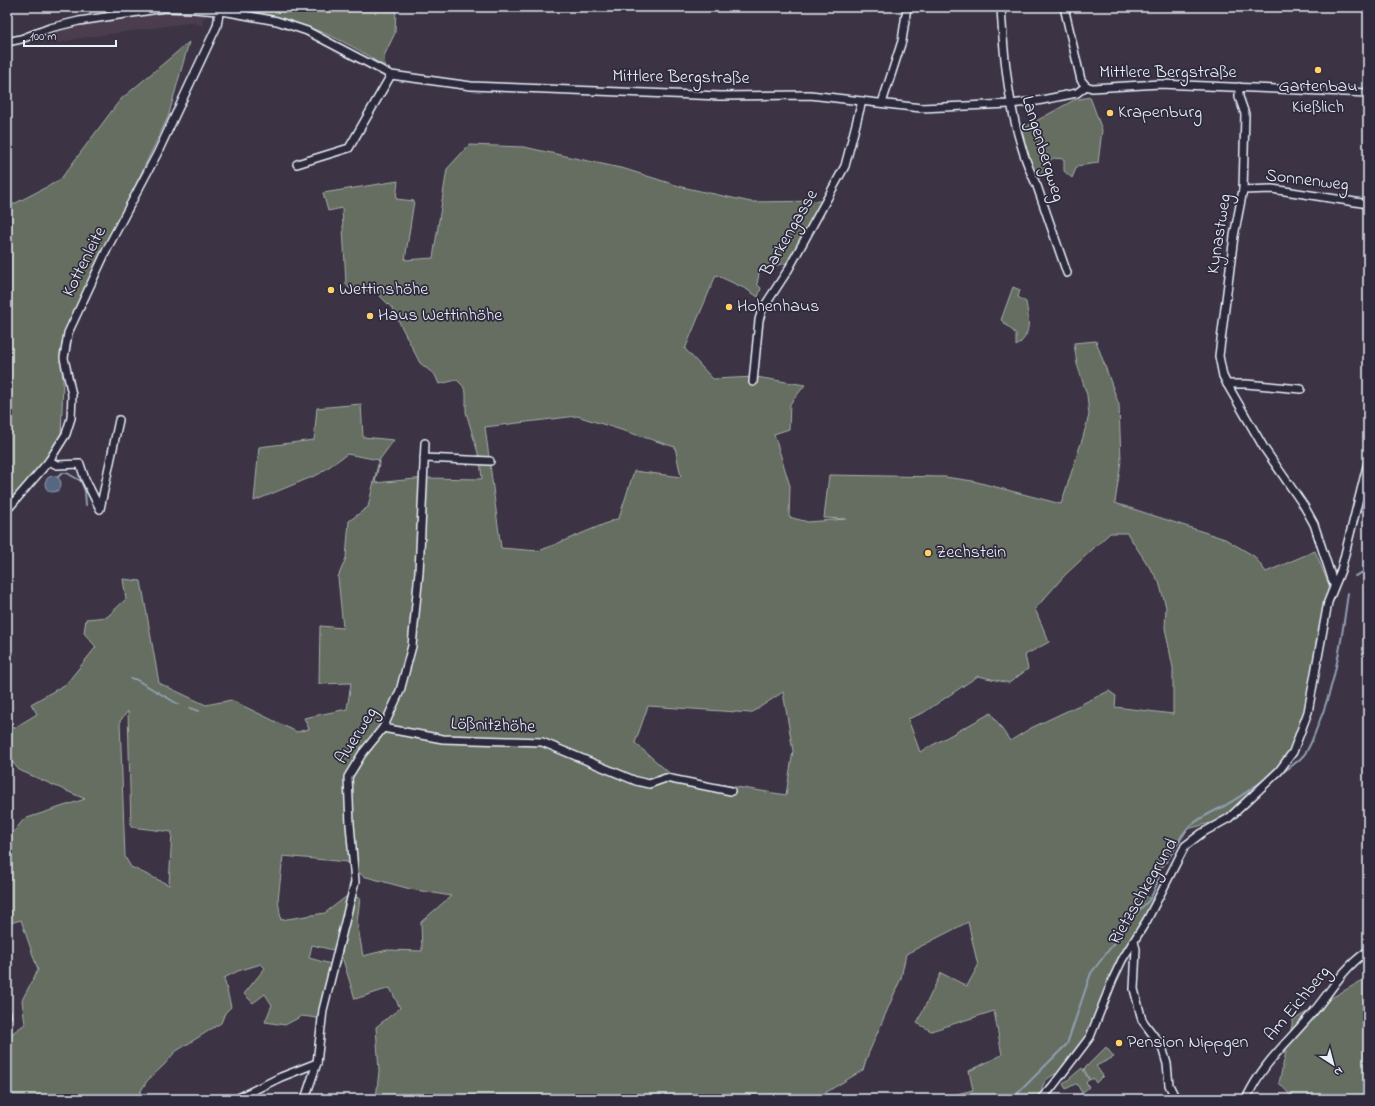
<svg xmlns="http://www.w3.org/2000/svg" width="1375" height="1106" viewBox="0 0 1375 1106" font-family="'Indie Flower',sans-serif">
  <rect width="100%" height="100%" fill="#3c3345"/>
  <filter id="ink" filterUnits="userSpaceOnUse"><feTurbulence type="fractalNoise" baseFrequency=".025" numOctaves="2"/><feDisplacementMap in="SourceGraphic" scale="8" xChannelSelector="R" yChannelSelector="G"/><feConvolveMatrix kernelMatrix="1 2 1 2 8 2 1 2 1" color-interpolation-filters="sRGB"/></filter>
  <g filter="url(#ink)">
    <!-- built -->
    <path fill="#4c3e4e" d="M137,11L210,12L202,20L203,25L195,24V22L81,38L55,43L52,28Z"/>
    <!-- green -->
    <g fill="#656e61" stroke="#a6b0ac" fill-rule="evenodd">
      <path d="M235,7H396L395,33L384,56L385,67C374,60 363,52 351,46C317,27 272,15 235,7Z"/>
      <path d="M189,42L168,117L66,330L60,353L63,381L61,438L20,496L7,507V210L10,206L60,180L120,100Z"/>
      <path d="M1090,97L1102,130L1098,163L1077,166L1072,178L1064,171V159L1053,158L1045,166V175H1034L1020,130L1074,100Z"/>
      <path d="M469,145L524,147L625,169L682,187L751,202L821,201L787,263L760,269L757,284L761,288L758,297L746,289L716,275L685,349L713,379L756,377L805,385L790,404L789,429L774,434L790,486L789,517L808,522L846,519L824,518L829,475L945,477L973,481L1061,504L1083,437L1089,415L1087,395L1077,364L1074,343L1096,341L1119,405L1121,461L1115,503L1225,539L1254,556L1266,572L1315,551L1329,585L1300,738L1293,752L1229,818L1188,829L1144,895L1153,900L1088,1036L1060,1074H1055C1046,1079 1040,1084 1043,1095L1038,1099H937L973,1090L969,1071L1002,1055L994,1011L931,1031L917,1023L941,973L967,986L978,966L968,922L906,954L901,978L867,1057L863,1070L815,1099H376L379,1071L376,1027L400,1008L390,988L355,999L343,960L333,950L312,945L309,958L331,964L317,1018L302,1016L285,1025L265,1022L272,1005L265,994L253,1003L244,994L265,968L261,964L238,971L224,978L231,1007L225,1013L221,1023L175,1052L164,1065L147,1081L136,1099H8L7,1037L25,1024L22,1000L38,970L21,920L7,924V840L24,819L85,799L19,770L7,756V727L9,723L14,728L37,714L31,704L66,684L96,647L84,633L86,619L107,617L126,599L123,579L141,581L159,683L206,705L231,700L297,732L309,729L304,718L347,709L351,683L319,684L320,626L343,628L338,577L346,558L349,521L368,507L379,460L347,454L319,474L254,501L259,447L314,440L317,408L361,404L363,437L394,440L380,459L375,483L425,478L482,479L480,460L466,412V393L463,386L457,380L439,384L435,375L420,363L392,308L374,290L360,291L359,288H349L346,284L342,208L328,211L323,193L398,181L396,199L414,201L405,260L433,258L447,169ZM577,416L675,447L681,477L634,471L619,518L539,551L501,548L485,427ZM1110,533H1127L1159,582L1166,607L1165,628L1173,668V714L1115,707L1116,696L1109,691L1031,728L1010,741L991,713L920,752L908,719L923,713L978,676L1009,683L1028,669L1025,655L1049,642L1035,609L1065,575ZM783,692L793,751L786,795L674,777L635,743L648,706L751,713ZM128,711L131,827L172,832L169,885L131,867L125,857L120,721ZM283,856L347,862L363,876L410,889L451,896L421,922L422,951L387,950L363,956L357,922L360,898L347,896L325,913L281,920L278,900Z"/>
      <path d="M1013,287L1020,290L1018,297L1026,302C1029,319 1032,336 1016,346V334L1001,320Z"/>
      <path d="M1368,977V1099H1294L1279,1083L1293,1020Z"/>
      <path d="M1106,1047L1114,1057L1096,1066L1103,1076L1096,1083L1093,1078L1090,1080L1084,1069Z"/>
      <path d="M1082,1068L1089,1080L1086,1082L1089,1087L1082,1093L1077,1084H1075L1066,1089L1063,1084Z"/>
    </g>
    <!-- water -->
    <circle fill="#566781" stroke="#909eb1" cx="53" cy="484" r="8"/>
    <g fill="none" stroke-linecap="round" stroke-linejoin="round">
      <!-- stream -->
      <g stroke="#909eb1" stroke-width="2">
        <path d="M58,477L62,473H67L81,481L85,491L86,505"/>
        <path d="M1355,576L1368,570"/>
        <path d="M131,679H135L178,704"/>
        <path d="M190,708L199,711"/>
        <path d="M1280,774C1289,768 1297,763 1304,755C1311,746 1314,735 1318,725C1336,682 1342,638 1348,593"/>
        <path d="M1012,1099L1067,1044L1091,973L1125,929C1130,916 1141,910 1149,900C1156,890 1159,878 1161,867C1172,860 1177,837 1189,827C1200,817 1213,812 1226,805C1240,797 1254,787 1267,778"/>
      </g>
      <defs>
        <g id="minor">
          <path d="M1001,7C1004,64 1011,135 1037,186L1067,273"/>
          <path d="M1064,7L1081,80L1086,86"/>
          <path d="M7,42L21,39L50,28L79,21L165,8L194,9L228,12L277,21L307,31L391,75L471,86L720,96L810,95L921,108L1010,104L1037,101L1077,93L1086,86"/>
          <path d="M1086,86L1092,88L1160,84L1368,93"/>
          <path d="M1239,87V97L1245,114L1243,190L1234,236L1219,356L1223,376L1227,384L1264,448L1304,506L1314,524L1334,585"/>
          <path d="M882,103L902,41L907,7"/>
          <path d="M297,164L349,148L391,75"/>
          <path d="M1243,190L1272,189L1368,204"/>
          <path d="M753,382L759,320L762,310L788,270L845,166L862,101"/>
          <path d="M1227,384H1246L1301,389"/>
          <path d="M424,458L490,461"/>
          <path d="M49,461L57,465L80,464L85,479L100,509L119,420"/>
          <path d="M7,510L49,461L66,434L71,418L72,395L64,358L68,333L110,243L157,154L217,26L220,7"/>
          <path d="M383,728L443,739L542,742L636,781L649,784L666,778L731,791"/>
          <path d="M1134,942L1136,949L1134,989L1142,1020L1162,1047L1167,1064L1169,1085L1176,1099"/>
          <path d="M7,1014V1016"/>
          <path d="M236,1099L281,1077L317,1063"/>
          <path d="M305,1099L317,1063L323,1010L355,882L350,824L348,777L362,754L383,728L400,691L412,646L419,572L425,443"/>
          <path d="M1041,1099L1052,1087L1090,1037L1113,979L1122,960L1147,920L1185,846L1202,833L1229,818L1279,771L1293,752L1308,712L1328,602L1341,570L1368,462"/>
          <path d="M1246,1099C1263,1063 1284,1046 1309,1017C1328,996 1341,970 1365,953"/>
        </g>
      </defs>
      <!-- minor casing -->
      <use href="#minor" stroke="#e8f1f8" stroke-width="10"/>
      <!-- minor -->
      <use href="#minor" stroke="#2f2a3d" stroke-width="7"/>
    </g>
  </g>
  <!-- markers -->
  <g fill="#ffd166" stroke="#2f2a3d" stroke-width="1.5">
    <circle cx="1318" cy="70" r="4"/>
    <circle cx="1110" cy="113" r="4"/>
    <circle cx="331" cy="290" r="4"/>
    <circle cx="729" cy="307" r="4"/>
    <circle cx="370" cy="316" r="4"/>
    <circle cx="928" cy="553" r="4"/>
    <circle cx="1119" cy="1043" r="4"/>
  </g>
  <g text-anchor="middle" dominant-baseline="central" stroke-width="3.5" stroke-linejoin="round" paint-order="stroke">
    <!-- street labels -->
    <g font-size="18" fill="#e8f1f8" stroke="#2f2a3d">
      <text x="1168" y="73">Mittlere Bergstraße</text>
      <text transform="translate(681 78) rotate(1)">Mittlere Bergstraße</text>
      <text transform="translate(1042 149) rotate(73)">Langenbergweg</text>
      <text transform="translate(1307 181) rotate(7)">Sonnenweg</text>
      <text transform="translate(790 233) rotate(-60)">Barkengasse</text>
      <text transform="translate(1220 234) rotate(-81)">Kynastweg</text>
      <text transform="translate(85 262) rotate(-63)">Kottenleite</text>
      <text transform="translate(493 726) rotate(2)">Lößnitzhöhe</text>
      <text transform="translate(357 736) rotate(-58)">Auerweg</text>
      <text transform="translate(1144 892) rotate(-60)">Rietzschkegrund</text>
      <text transform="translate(1298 1004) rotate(-50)">Am Eichberg</text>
    </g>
    <!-- poi labels -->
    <g font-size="18" fill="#e8f1f8" stroke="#2f2a3d" text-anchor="start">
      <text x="1318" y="87" text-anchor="middle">Gartenbau<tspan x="1318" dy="21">Kießlich</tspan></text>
      <text x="1118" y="113">Krapenburg</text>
      <text x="339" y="290">Wettinshöhe</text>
      <text x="737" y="307">Hohenhaus</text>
      <text x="378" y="316">Haus Wettinhöhe</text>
      <text x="936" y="553">Zechstein</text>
      <text x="1127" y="1043">Pension Nippgen</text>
    </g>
  </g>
  <!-- margin -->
  <rect width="1375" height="1106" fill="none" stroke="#2f2a3d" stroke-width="24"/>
  <rect x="12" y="12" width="1351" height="1082" fill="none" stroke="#e8f1f8" stroke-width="1.5" filter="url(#ink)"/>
  <!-- north arrow -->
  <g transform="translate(1333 1064) rotate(144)" stroke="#2f2a3d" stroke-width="3" paint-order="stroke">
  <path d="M0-3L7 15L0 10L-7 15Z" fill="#e8f1f8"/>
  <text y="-6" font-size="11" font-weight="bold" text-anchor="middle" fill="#e8f1f8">N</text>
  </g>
  <!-- scale -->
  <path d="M24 40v6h92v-6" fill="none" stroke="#e8f1f8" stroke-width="2"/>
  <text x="30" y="40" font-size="12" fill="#e8f1f8" stroke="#2f2a3d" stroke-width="3" paint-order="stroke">100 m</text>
</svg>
